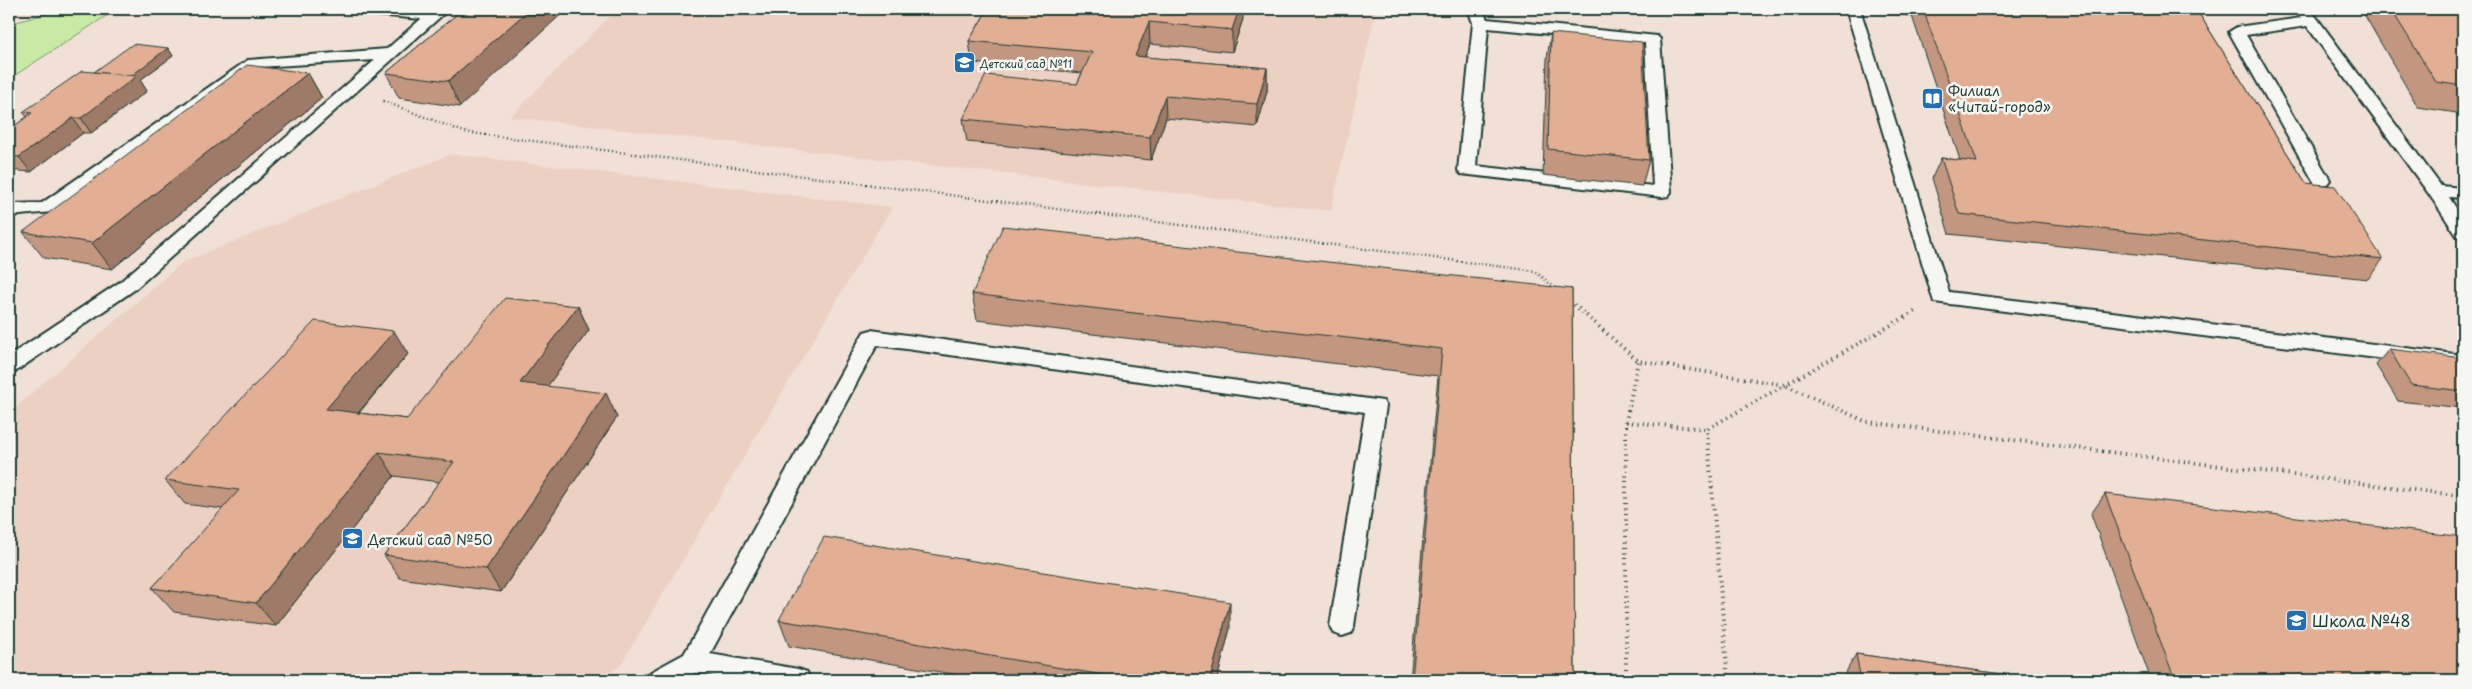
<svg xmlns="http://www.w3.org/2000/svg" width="2472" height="689" viewBox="0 0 2472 689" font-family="'Playpen Sans',sans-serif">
  <rect width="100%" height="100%" fill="#f0e0d6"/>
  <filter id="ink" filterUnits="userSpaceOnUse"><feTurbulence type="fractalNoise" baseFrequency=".02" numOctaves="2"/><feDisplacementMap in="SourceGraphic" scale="10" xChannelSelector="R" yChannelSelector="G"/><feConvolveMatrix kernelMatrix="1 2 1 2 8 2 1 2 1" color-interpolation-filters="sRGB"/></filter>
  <g filter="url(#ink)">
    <!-- built -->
    <g fill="#ecd1c2">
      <path d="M617,9H1376L1331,211L510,117Z"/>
      <path d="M451,154L892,207L620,666L595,680H9V413L183,262Z"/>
    </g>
    <!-- green -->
    <path fill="#c7eba5" stroke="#73946c" d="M64,9H117L9,79V24Z"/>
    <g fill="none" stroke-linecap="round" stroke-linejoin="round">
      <defs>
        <g id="service">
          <path d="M347,9L431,11L433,9H449L134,290L16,371L9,373V356L120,282L375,60L258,67L52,212L9,216V204L42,203L248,60L387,49L421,19L354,13L349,12Z"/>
          <path d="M1468,9H1482L1487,19L1657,36L1660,39L1671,192L1668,196L1662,197L1461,174L1458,170L1473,23ZM1488,28L1645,43L1653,186L1476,166Z"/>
          <path d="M1846,9H1860L1949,292L2463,355V369L1934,302Z"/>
          <path d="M2295,9H2309L2317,18L2441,186L2463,188V198L2449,197L2463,219V238L2457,236L2429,194L2307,26L2246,35L2330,180L2327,184H2315L2229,32L2237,27L2301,18Z"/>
          <path d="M871,330L1383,401L1386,406L1354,626L1351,633L1342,636L1333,633L1330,626L1365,412L877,345L710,654L798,669L807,672L810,680H736L695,673L682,680H648L651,672L684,654L861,337L864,332Z"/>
        </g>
      </defs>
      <!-- service casing -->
      <use href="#service" stroke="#1f3d34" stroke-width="4"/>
      <!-- path-far1 -->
      <path stroke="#1f3d34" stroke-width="2.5" stroke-dasharray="1 3" stroke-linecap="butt" d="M383,101L464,132L1535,271L1556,289"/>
      <!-- path -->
      <g stroke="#1f3d34" stroke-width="4" stroke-dasharray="1 4.5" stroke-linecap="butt">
        <path d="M1570,301L1638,361L1785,385L1867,422L2463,496"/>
        <path d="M1626,422L1638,361"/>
        <path d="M1626,680V422L1707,429"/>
        <path d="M1728,680L1707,429L1916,311"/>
      </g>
      <!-- service -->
      <use href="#service" fill="#f6f6f2" fill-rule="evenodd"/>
    </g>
    <!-- wall -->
    <g fill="#c2967f" stroke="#1f3d34">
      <path d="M463,9L460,107L399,98L386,73Z"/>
      <path d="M988,9L1243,19L1232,52L1150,44L1145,57L1267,68V91L1257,127L1166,118L1151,160L967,142L963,119L1077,84L1082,73L972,63L969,41Z"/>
      <path d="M1885,9H2196L2306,183L2383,259L2368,279L1949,234L1932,178L1941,158L1960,160L1912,16L1886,14Z"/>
      <path d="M2361,9H2463V114L2418,107Z"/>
      <path d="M1551,33L1649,160L1642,186L1543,175L1547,58Z"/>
      <path d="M168,48L173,56L140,80L147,91L91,133H83L31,172L9,170V130L27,117L23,112L94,72Z"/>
      <path d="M308,73L322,98L112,269L44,258L23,232Z"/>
      <path d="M1572,289L1575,680H1410L1438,376L977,320L972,294Z"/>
      <path d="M578,306L589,330L547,386L617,417L501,592L400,578L384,555L439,482L394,476L276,626L174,612L152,588L223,509L185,504L165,480L408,354L359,413L407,419Z"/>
      <path d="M2389,349L2463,391V408L2398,401L2376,365Z"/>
      <path d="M2105,494L2463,680H2151L2091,514Z"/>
      <path d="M779,620L1230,628L1217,680H987L789,646Z"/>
      <path d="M1856,654L2045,680H1846L1845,674Z"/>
    </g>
    <!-- shaded-wall -->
    <g fill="#9e7a68" stroke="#1f3d34">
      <path d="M530,9H567L460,107L448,81Z"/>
      <path d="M1239,9H1243V19L1232,52V30Z"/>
      <path d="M1149,22L1150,44L1136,78L1135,56Z"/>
      <path d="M168,48L173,56L140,80L147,91L91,133L81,118L123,81Z"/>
      <path d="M1267,68V91L1257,127V104Z"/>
      <path d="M308,73L322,98L112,269L92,243Z"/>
      <path d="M1165,96L1166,118L1151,160L1150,137Z"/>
      <path d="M73,118L83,133L31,172L19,157Z"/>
      <path d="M578,306L589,330L532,407L520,383Z"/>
      <path d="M394,331L408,354L342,432L326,409Z"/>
      <path d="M606,393L617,417L501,592L486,569Z"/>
      <path d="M379,452L394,476L276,626L256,603Z"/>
      <path d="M1230,602V628L1217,680H1210Z"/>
    </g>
    <!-- building -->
    <g fill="#e2ae94" stroke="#1f3d34">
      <path d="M463,9H530L448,81L386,73Z"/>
      <path d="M988,9H1239L1232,30L1149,22L1135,56L1267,68L1257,104L1165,96L1150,137L963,119L986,75L1077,84L1092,52L969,41Z"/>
      <path d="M1923,9H2196L2306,183L2335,186L2383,259L1959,214L1941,158L1977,162Z"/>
      <path d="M2391,9H2463V86L2436,82Z"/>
      <path d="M1551,33L1642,42L1649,160L1548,149Z"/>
      <path d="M133,44L168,48L131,76L94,72Z"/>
      <path d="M247,65L308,73L92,243L23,232Z"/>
      <path d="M82,71L137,76L81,118H73L19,157L9,156V130L32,113L23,112Z"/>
      <path d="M1003,226L1572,289L1575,680H1412L1442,349L972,294Z"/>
      <path d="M505,298L578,306L520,383L606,393L486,569L384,555L454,462L379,452L256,603L152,588L239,490L165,480L315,321L394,331L326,409L407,419Z"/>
      <path d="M2389,349L2463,358V391L2411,385Z"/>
      <path d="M2105,494L2463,537V680H2175Z"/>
      <path d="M824,537L1230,602L1210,680H1132L779,620Z"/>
      <path d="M1856,654L2045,680H1861Z"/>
    </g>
  </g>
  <!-- icons -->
  <defs>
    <symbol id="school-square" viewBox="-11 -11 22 22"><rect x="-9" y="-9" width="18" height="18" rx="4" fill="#1f6fb2" stroke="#f6f6f2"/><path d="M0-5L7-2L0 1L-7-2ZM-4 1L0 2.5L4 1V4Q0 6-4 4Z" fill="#fff"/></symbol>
    <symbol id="library-square" viewBox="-11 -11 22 22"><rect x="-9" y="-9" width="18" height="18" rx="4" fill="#1f6fb2" stroke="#f6f6f2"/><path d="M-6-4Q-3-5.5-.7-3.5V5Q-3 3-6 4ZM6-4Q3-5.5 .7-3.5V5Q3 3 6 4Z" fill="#fff"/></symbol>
  </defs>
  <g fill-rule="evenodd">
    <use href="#school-square" x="952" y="50" width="25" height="25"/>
    <use href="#library-square" x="1920" y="86" width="25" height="25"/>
    <use href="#school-square" x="340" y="526" width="25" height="25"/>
    <use href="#school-square" x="2284" y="608" width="25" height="25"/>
  </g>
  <g text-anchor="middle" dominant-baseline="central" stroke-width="5" stroke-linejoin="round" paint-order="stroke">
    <!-- far-poi labels -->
    <g font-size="11" fill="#1f3d34" stroke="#f6f6f2" text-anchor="start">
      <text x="980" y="63">Детский сад №11</text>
    </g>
    <!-- poi labels -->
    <g font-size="14" fill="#1f3d34" stroke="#f6f6f2" text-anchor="start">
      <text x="1948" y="90">Филиал<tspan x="1948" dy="16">«Читай-город»</tspan></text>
      <text x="368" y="539">Детский сад №50</text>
    </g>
    <!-- near-poi labels -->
    <g font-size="16" fill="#1f3d34" stroke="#f6f6f2" text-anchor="start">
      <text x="2312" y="620">Школа №48</text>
    </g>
  </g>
  <!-- margin -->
  <rect width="2472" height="689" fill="none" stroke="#f6f6f2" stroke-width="30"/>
  <rect x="15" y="15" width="2442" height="659" fill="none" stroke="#1f3d34" stroke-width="2" filter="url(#ink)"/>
</svg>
